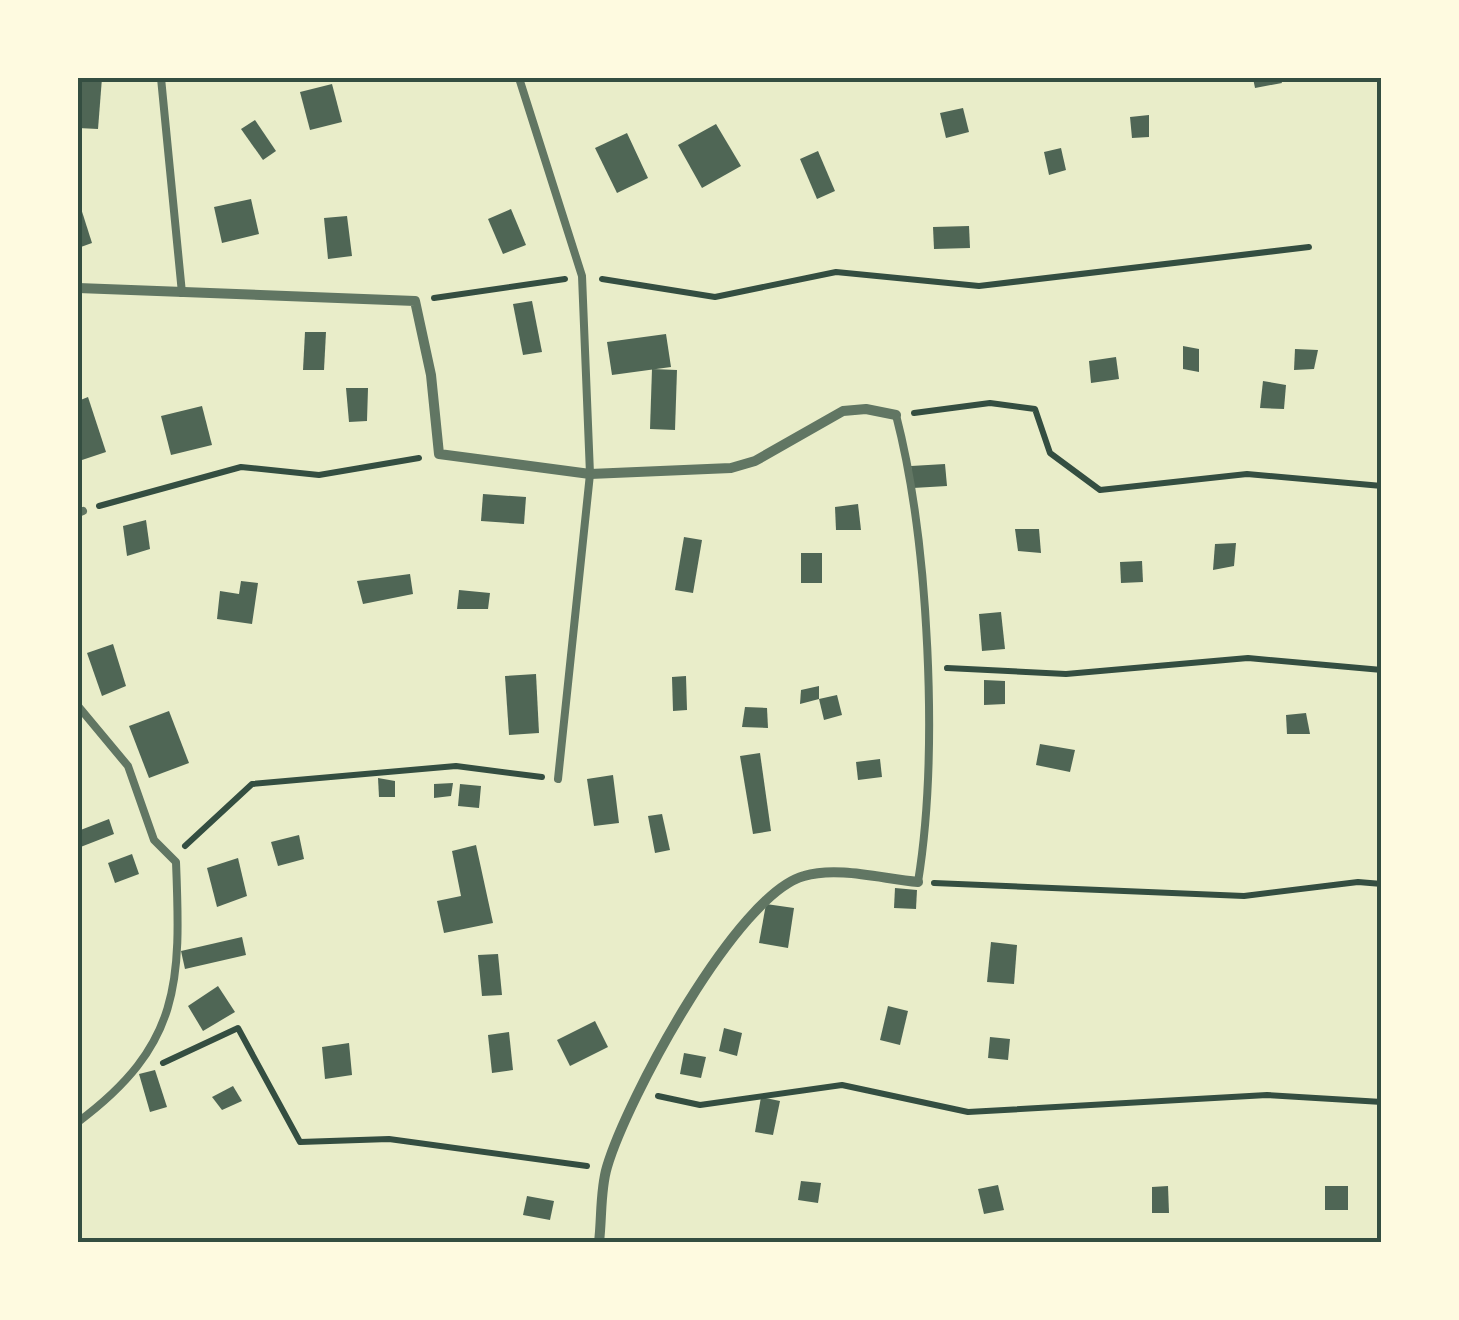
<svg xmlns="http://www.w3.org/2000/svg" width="1459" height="1320" viewBox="0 0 1459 1320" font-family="'Roboto Condensed',sans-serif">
  <rect width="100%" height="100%" fill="#e9edc9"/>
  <!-- building -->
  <g fill="#4f6655">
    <path d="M78,78H102L98,129L78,128Z"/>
    <path d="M1253,78H1280L1282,83L1255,88Z"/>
    <path d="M332,84L342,122L310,130L300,92Z"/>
    <path d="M963,108L969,132L946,138L940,113Z"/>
    <path d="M1149,115V137L1132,138L1130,117Z"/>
    <path d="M255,120L276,151L263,160L241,129Z"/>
    <path d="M716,124L741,166L702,188L678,145Z"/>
    <path d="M627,133L648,178L617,193L595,148Z"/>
    <path d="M1061,148L1066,170L1049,175L1044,152Z"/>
    <path d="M818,151L835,191L817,199L800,159Z"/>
    <path d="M78,199L92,243L78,248Z"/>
    <path d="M251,199L259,234L222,243L214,207Z"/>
    <path d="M511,209L526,245L503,254L488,219Z"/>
    <path d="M347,216L352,256L328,259L324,218Z"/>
    <path d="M969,226L970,248L934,249L933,227Z"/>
    <path d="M532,301L542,352L523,355L513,304Z"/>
    <path d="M305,332H326L324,370H303Z"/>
    <path d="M666,334L671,367L612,375L607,342Z"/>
    <path d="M1183,346L1199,349V372L1183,369Z"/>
    <path d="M1295,349L1318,350L1314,369L1294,370Z"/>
    <path d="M1116,357L1119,379L1091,383L1089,361Z"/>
    <path d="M652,369L677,370L675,430L650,429Z"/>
    <path d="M1263,381L1286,385L1284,409L1260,408Z"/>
    <path d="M346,388H368L367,421L349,422Z"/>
    <path d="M88,397L106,452L82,460L78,401Z"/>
    <path d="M202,406L212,445L171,455L161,416Z"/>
    <path d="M945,464L947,486L913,488L911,466Z"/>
    <path d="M483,494L526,497L524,524L481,521Z"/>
    <path d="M858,504L861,530H836L835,507Z"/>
    <path d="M146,520L150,549L127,556L123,526Z"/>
    <path d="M1015,529H1039L1041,553L1018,551Z"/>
    <path d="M684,537L702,540L693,593L675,590Z"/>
    <path d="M1236,543L1234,566L1213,570L1215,544Z"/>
    <rect x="801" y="553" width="21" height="30"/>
    <path d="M1142,561L1143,582L1121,583L1120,562Z"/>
    <path d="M410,574L413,594L363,604L357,581Z"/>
    <path d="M241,581L258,583L252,624L217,619L220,591L239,594Z"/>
    <path d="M459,590L490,593L488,609H457Z"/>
    <path d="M1001,612L1005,649L982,651L979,614Z"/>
    <path d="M113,644L126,686L102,696L87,653Z"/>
    <path d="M536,674L539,733L509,735L505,676Z"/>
    <path d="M686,676L687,710L673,711L672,677Z"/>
    <path d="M984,680L1005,681V704L984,705Z"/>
    <path d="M819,686V699L800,704L801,690Z"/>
    <path d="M837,695L842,715L824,720L819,699Z"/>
    <path d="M745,707L767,708L768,728L742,727Z"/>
    <path d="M169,711L189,763L149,778L129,726Z"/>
    <path d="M1306,713L1310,734H1287L1286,715Z"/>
    <path d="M1040,744L1075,750L1070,772L1036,765Z"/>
    <path d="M760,753L771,831L753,834L740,756Z"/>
    <path d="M880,759L882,777L858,780L856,762Z"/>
    <path d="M613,775L619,823L594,826L587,779Z"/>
    <path d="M378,778L395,781V797H379Z"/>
    <path d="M453,783L451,796L434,798V784Z"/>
    <path d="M460,784L481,786L479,808L458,806Z"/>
    <path d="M662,814L670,850L655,853L648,816Z"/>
    <path d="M109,819L114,834L78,848V831Z"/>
    <path d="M299,835L304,859L278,866L271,842Z"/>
    <path d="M476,845L493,923L444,933L437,901L461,896L452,851Z"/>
    <path d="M132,854L139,874L115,883L108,863Z"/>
    <path d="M238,858L247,896L217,907L207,868Z"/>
    <path d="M895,888L917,890L916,909L894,908Z"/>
    <path d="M766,904L794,908L788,948L759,943Z"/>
    <path d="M242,937L246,955L185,969L181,951Z"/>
    <path d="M991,942L1017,945L1014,984L987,982Z"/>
    <path d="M498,954L502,995L482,996L478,955Z"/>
    <path d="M218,986L235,1012L203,1031L188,1006Z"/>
    <path d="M888,1006L908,1011L900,1045L880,1040Z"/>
    <path d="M595,1021L608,1047L570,1066L557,1040Z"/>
    <path d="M724,1028L742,1033L737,1056L719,1051Z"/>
    <path d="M509,1032L513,1070L492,1073L488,1035Z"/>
    <path d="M990,1037L1010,1039L1008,1060L988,1058Z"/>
    <path d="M349,1043L352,1075L325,1079L322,1047Z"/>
    <path d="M684,1053L706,1057L701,1078L680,1074Z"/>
    <path d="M155,1070L167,1107L150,1112L139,1074Z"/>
    <path d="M233,1086L242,1101L222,1110L212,1097Z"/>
    <path d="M761,1097L780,1101L773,1135L755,1132Z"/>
    <path d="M801,1181L821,1183L818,1203L798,1200Z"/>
    <path d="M998,1185L1004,1210L984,1214L978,1189Z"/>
    <path d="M1168,1186L1169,1213H1152V1187Z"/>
    <rect x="1325" y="1186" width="23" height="24"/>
    <path d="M527,1196L554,1201L550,1220L523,1215Z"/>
  </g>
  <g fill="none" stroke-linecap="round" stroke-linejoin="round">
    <!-- path -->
    <g stroke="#344e41" stroke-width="6">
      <path d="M602,279L715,297L836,272L979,286L1309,247"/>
      <path d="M434,298L565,279"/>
      <path d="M914,413L990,403L1035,409L1050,453L1100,490L1247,474L1382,486"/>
      <path d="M99,506L241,467L319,475L419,458"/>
      <path d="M947,668L1066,674L1248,658L1382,670"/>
      <path d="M185,846L252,784L456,766L542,777"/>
      <path d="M934,883L1244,896L1358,882L1382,884"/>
      <path d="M163,1063L238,1028L300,1142L389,1139L587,1166"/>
      <path d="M658,1096L700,1105L842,1085L968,1112L1267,1095L1382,1102"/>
    </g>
    <!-- service -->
    <g stroke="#617663" stroke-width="8">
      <path d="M161,78L182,293"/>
      <path d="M519,78L582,276L590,474L558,779"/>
      <path d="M896,415C929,542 939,753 918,882"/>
      <path d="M78,513L83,511"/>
      <path d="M78,706L128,766L154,840L176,862C181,983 181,1045 78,1122"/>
    </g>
    <!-- minor -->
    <g stroke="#617663" stroke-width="10">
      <path d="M78,288L415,301L431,375L439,454L590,474L731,468L755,461L843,411L866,409L896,415"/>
      <path d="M599,1242C602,1218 600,1190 607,1167C627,1099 737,894 804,876C838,866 883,879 918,882"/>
    </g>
  </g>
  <!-- border -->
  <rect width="1459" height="1320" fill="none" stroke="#fefae0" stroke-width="160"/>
  <rect x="80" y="80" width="1299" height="1160" fill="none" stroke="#344e41" stroke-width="4"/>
</svg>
